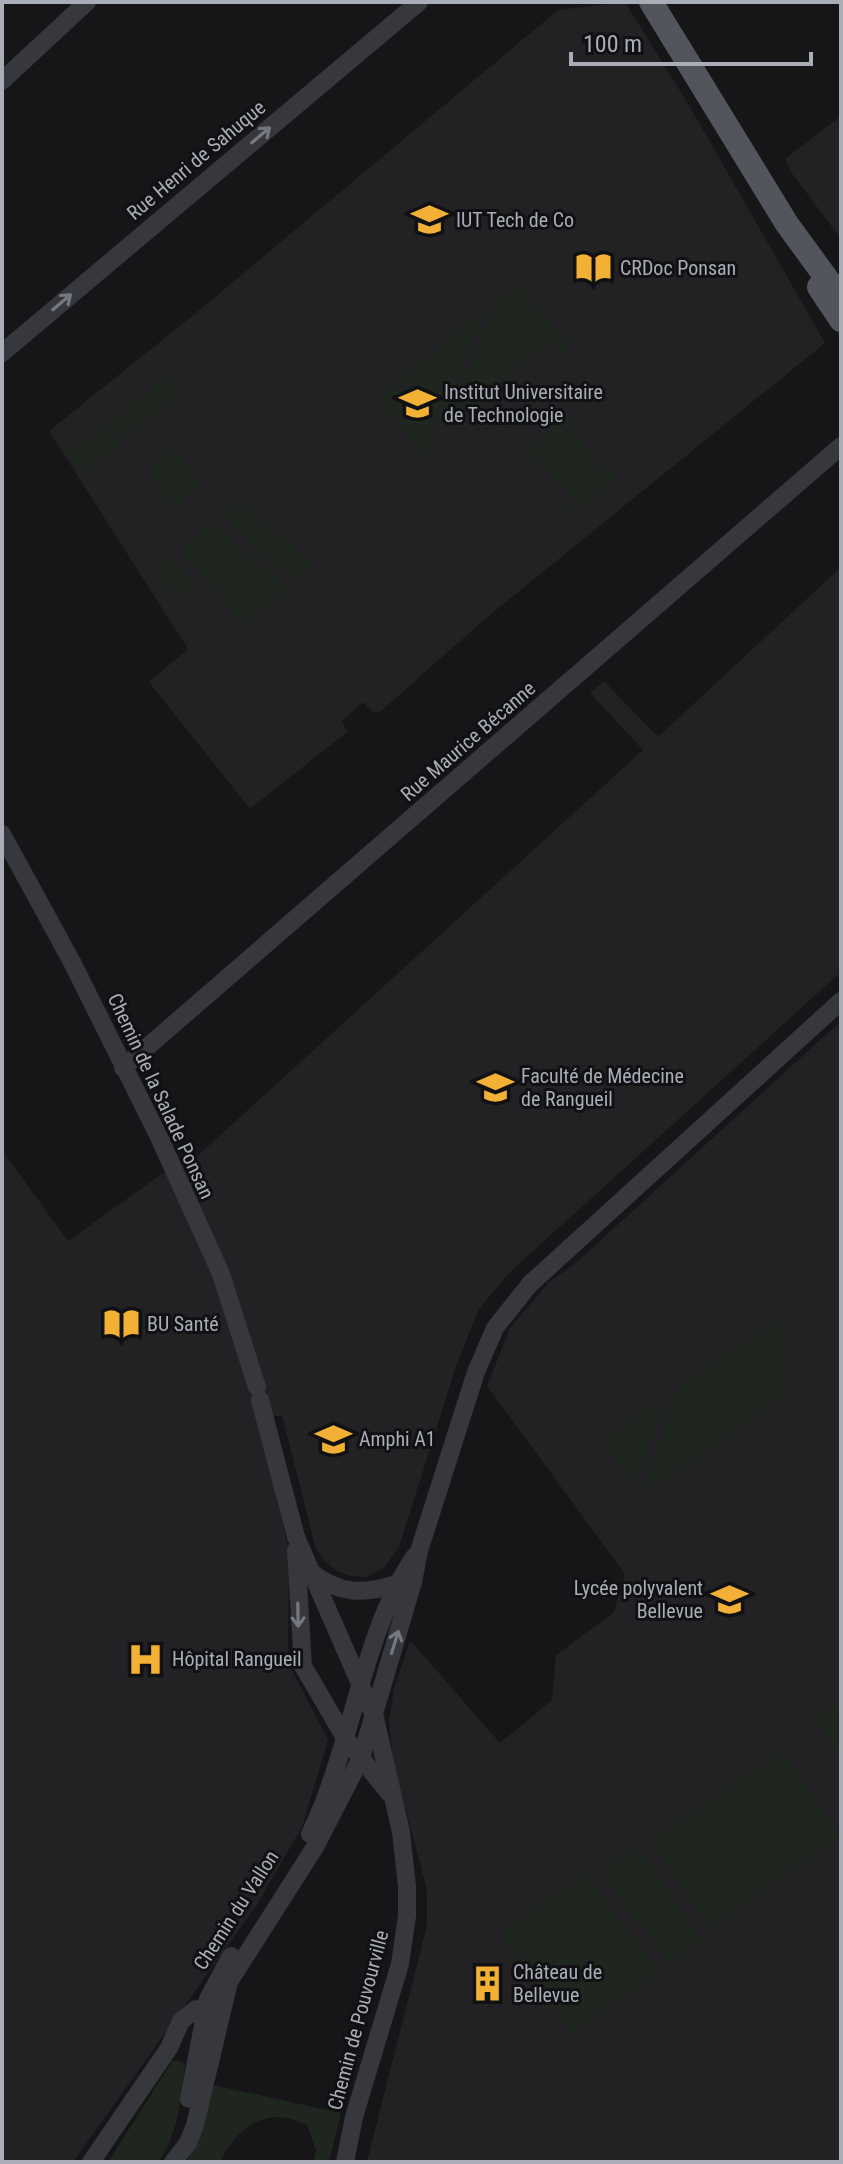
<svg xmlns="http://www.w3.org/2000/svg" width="843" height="2164" viewBox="0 0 843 2164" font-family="'Roboto Condensed',sans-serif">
  <rect width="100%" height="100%" fill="#161618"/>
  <!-- built -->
  <g fill="#222225">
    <path d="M625,2L690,107L825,343L485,619L380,712L374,713L363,702L342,721L347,732L250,809L149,682L188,649L49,431L197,312L558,10Z"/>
    <path d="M841,116V239L791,172L785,159Z"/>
    <path d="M841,567V972L510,1272L479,1309L457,1363L399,1547L384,1568L366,1577L351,1576L336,1571L325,1561L316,1549L282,1416L259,1417L289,1553L288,1648L292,1670L328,1740L302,1827L256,1906L73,2162H2V1150L68,1241L163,1173L193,1160L643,750L590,693L604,681L658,737Z"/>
    <path d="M841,1021V2162H367L427,1925V1890L393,1761L389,1722L394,1689L410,1640L500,1743L552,1700L556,1655L614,1612L625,1574L487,1386L510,1328L549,1282L578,1261Z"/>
  </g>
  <!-- green -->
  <g fill="#1e261f">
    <path d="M518,284L570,345L562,354L549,341L457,419H449L496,300Z"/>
    <path d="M486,308L440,425L402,379Z"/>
    <path d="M167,374L181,392L124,440L111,423Z"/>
    <path d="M397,383L435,429V469L378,399Z"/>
    <path d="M565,418L578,419L569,428L607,473L617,466L616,478L573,511L565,509L574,500L535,455L526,462C523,444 552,429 565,418Z"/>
    <path d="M106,425L121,442L81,476L65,453L75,444L78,447Z"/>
    <path d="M173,448L203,484L171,510L148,470Z"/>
    <path d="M237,501L308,558L314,566L295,582L221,515Z"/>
    <path d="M211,522L288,588L244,624L180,549Z"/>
    <path d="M171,554L195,583L178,597L154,568Z"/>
    <path d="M781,1316L784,1395L648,1493L644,1488L678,1388Z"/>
    <path d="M665,1398L636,1486L604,1446L603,1441Z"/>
    <path d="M841,1700V1756L817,1722L819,1715Z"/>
    <path d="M784,1750L841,1836L711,1927L651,1841Z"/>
    <path d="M637,1848L702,1939L668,1963L610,1882L612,1864Z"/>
    <path d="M587,1873L658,1972L572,2033L501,1933Z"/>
    <path d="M173,2060L185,2063C181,2100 179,2130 159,2162H108Z"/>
    <path d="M213,2085L341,2113L329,2162H313L316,2151L307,2125C266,2105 238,2126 220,2162H187L204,2125Z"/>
  </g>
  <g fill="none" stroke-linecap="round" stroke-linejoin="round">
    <!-- minor -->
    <g stroke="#37383d" stroke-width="18">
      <path d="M2,81L87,2"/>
      <path d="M2,353L419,2"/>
      <path d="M2,834L72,962L159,1137L221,1274L257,1387"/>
      <path d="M123,1068L841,446"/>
      <path d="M260,1400L296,1537L375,1718L401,1832L407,1886V1916L400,1964L354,2117L345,2162"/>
      <path d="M296,1550L303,1666L345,1738L389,1793"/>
      <path d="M311,1572C339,1594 363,1595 396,1584"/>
      <path d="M310,1834C352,1749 362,1632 415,1556"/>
      <path d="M189,2099L208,1999L231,1956"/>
      <path d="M91,2162L169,2048L181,2021L196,2009L214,2015"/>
      <path d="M173,2162L188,2143L195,2125L229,1982L315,1847L361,1758L413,1582L419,1551L476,1372L495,1328L530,1284L841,1001"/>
    </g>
    <!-- major -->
    <g stroke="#53555c" stroke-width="24">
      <path d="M651,2L787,224L841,298"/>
      <path d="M819,287L841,320"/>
    </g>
  </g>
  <!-- one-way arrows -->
  <defs><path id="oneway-shaft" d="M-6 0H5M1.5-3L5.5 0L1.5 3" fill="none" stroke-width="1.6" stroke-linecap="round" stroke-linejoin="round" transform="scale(2)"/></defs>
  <g stroke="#757881">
    <use href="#oneway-shaft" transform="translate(261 135) rotate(-40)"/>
    <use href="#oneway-shaft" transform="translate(62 302) rotate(-40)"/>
    <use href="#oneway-shaft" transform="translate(298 1615) rotate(89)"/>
    <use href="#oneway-shaft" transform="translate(395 1642) rotate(-73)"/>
  </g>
  <!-- icons -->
  <defs>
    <symbol id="university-bare" viewBox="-9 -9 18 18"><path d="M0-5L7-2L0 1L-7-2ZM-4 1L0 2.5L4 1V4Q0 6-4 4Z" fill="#f2b134" stroke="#111113" stroke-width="2.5" paint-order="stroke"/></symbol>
    <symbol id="library-bare" viewBox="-9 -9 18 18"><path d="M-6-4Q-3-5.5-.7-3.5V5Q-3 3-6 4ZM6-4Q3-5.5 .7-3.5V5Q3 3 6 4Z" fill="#f2b134" stroke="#111113" stroke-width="2.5" paint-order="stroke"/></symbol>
    <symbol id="school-bare" viewBox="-9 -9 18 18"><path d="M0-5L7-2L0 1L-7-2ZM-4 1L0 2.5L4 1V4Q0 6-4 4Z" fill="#f2b134" stroke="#111113" stroke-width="2.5" paint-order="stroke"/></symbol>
    <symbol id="hospital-bare" viewBox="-9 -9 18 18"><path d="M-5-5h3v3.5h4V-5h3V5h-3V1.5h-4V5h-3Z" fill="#f2b134" stroke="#111113" stroke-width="2.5" paint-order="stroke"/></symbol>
    <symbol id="building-bare" viewBox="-9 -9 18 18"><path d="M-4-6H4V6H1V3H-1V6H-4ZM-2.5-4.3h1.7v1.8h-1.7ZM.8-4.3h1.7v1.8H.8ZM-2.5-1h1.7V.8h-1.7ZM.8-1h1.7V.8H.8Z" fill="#f2b134" stroke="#111113" stroke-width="2.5" paint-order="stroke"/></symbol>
  </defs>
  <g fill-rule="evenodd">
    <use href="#university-bare" x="404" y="194" width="51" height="51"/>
    <use href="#library-bare" x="568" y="242" width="51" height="51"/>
    <use href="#university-bare" x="392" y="378" width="51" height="51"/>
    <use href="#university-bare" x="470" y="1062" width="51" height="51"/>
    <use href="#library-bare" x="96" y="1298" width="51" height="51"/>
    <use href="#university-bare" x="308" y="1414" width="51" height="51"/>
    <use href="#school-bare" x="704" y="1574" width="51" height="51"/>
    <use href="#hospital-bare" x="120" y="1634" width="51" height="51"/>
    <use href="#building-bare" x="462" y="1958" width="51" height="51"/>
  </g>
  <g text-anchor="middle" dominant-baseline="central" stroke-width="6" stroke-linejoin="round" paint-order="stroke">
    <!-- street labels -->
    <g font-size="20" fill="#a8adb8" stroke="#111113">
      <text transform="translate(196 160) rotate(-40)">Rue Henri de Sahuque</text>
      <text transform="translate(468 741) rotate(-41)">Rue Maurice Bécanne</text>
      <text transform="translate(161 1096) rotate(65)">Chemin de la Salade Ponsan</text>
      <text transform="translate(236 1910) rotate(-57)">Chemin du Vallon</text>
      <text transform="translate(358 2020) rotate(-75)">Chemin de Pouvourville</text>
    </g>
    <!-- poi labels -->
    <g font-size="20" fill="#a8adb8" stroke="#111113" text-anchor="start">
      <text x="456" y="220">IUT Tech de Co</text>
      <text x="620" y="268">CRDoc Ponsan</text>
      <text x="444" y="392">Institut Universitaire<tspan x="444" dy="23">de Technologie</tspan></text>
      <text x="521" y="1076">Faculté de Médecine<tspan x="521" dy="23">de Rangueil</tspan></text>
      <text x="147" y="1324">BU Santé</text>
      <text x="359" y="1439">Amphi A1</text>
      <text x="703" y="1588" text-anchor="end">Lycée polyvalent<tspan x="703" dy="23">Bellevue</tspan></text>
      <text x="172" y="1659">Hôpital Rangueil</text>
      <text x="513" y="1972">Château de<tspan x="513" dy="23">Bellevue</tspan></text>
    </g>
  </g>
  <!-- border -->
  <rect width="843" height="2164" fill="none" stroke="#a8adb8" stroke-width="8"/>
  <!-- scale -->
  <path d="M571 52v12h240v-12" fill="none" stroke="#a8adb8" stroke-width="4"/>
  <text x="583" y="52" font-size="24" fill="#a8adb8" stroke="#111113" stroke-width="6" paint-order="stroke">100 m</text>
</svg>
